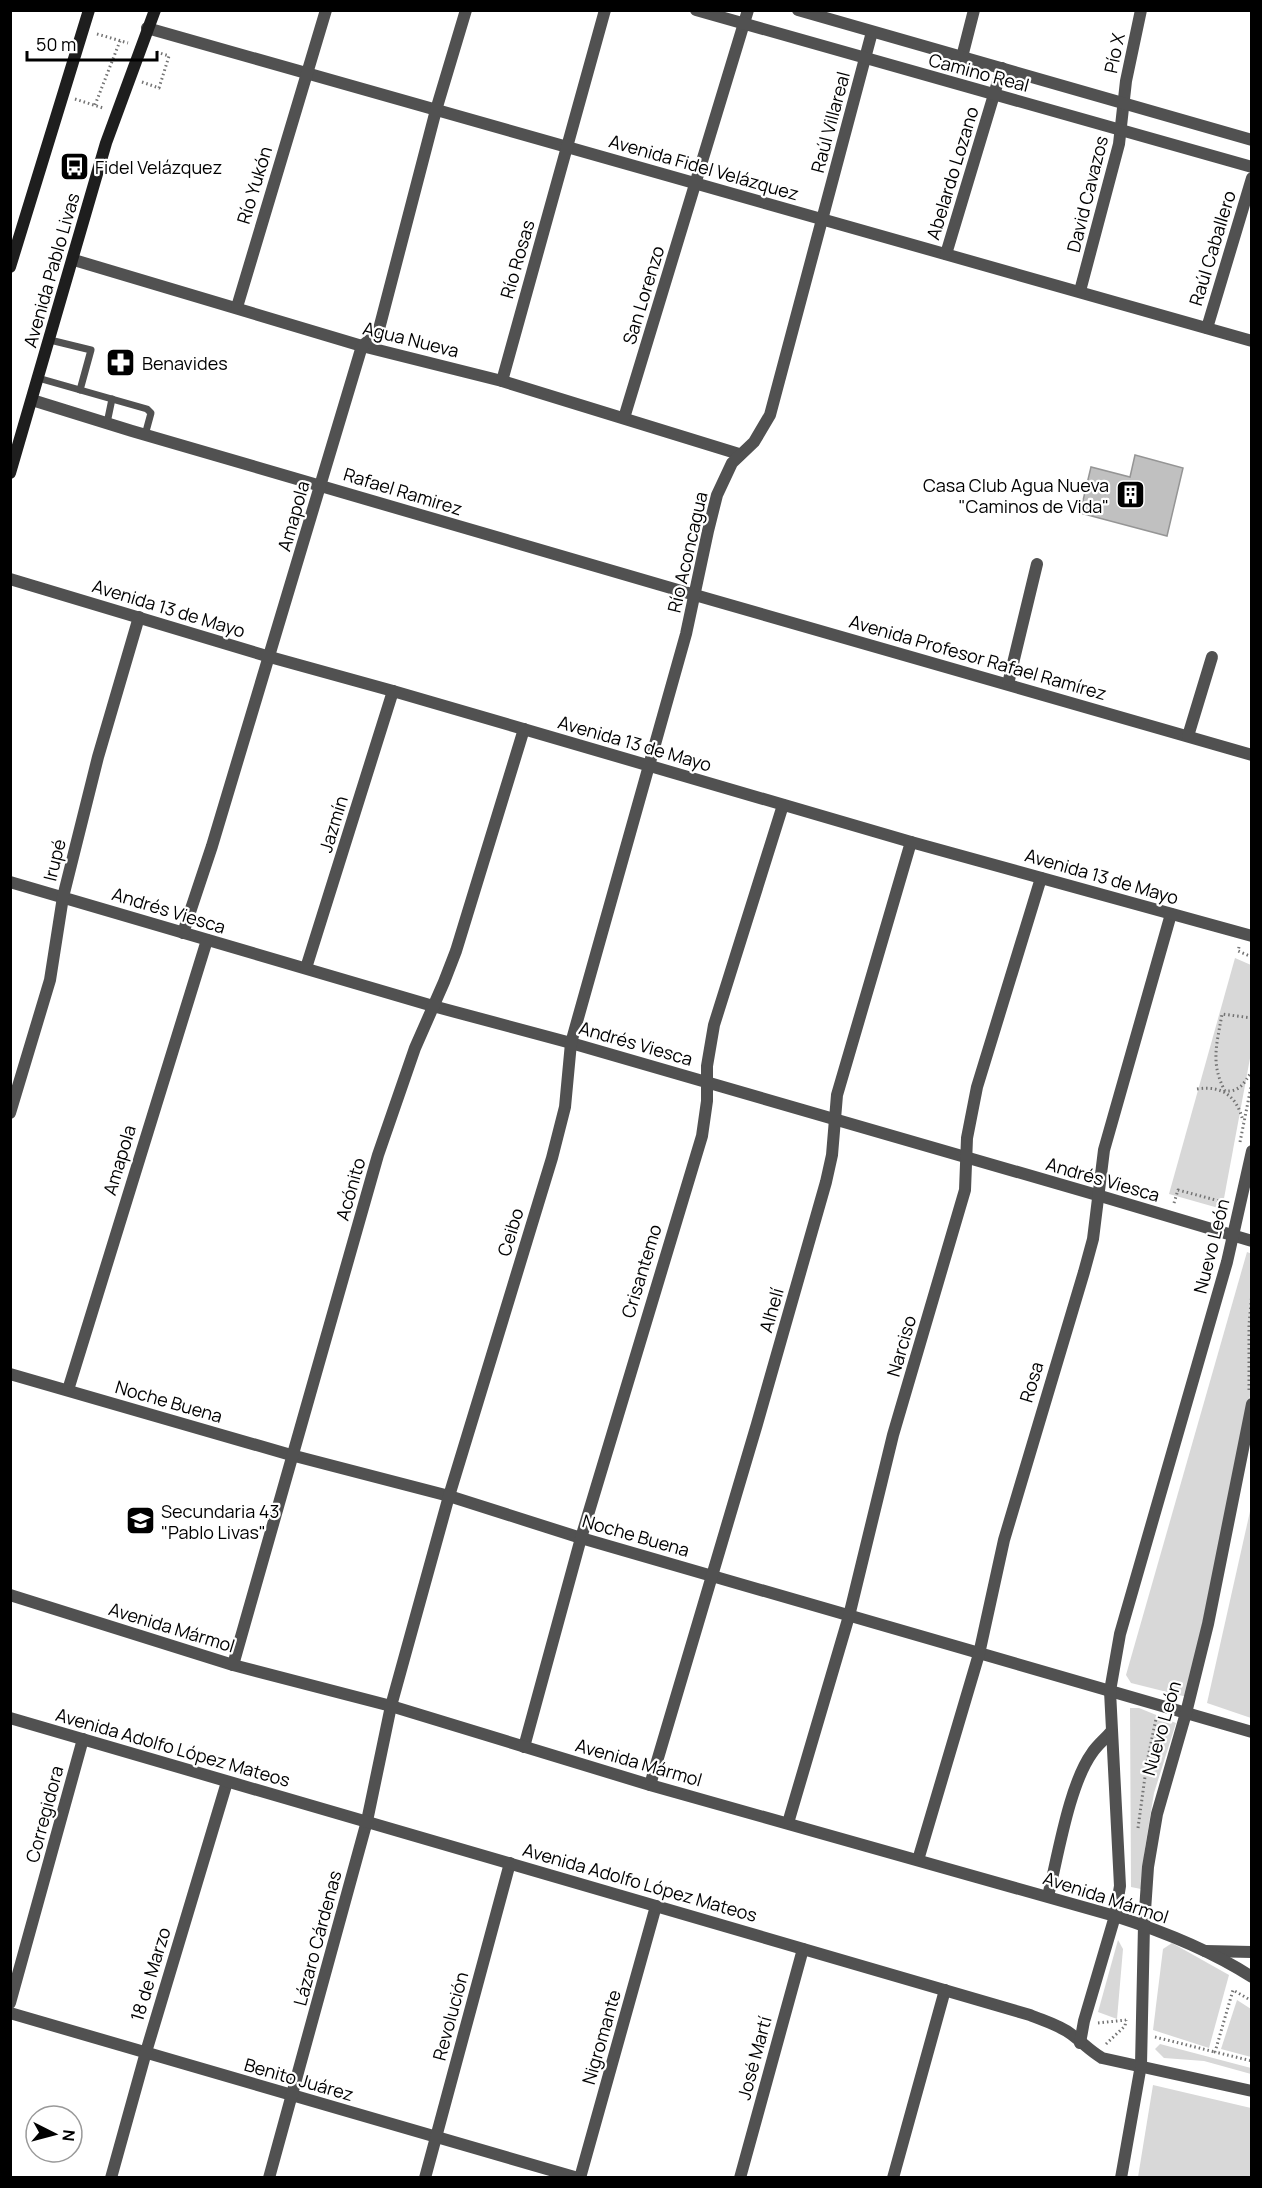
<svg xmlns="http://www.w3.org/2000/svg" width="1262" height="2188" viewBox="0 0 1262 2188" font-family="Manrope,sans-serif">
  <rect width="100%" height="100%" fill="#fff"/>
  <!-- green -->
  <g fill="#d8d8d8">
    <path d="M1235,958L1251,965V1053L1222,1209L1169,1194Z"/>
    <path d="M1247,1252L1252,1254L1251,1391L1187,1697L1131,1683L1126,1675Z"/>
    <path d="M1251,1507L1252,1718H1251L1207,1703Z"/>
    <path d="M1130,1708H1139L1176,1723L1154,1793L1145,1848L1141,1889L1131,1887Z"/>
    <path d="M1118,1940L1123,1949L1117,2019L1098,2012Z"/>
    <path d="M1172,1943L1229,1975L1209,2048L1153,2030L1163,1949Z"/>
    <path d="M1237,2000L1251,2009V2057L1221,2049Z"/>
    <path d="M1160,2044L1251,2068V2074L1204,2061L1164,2058L1155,2049Z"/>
    <path d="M1153,2085L1251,2108V2177H1138Z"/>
  </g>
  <!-- building -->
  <path fill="#c0c0c0" stroke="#959595" stroke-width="1.5" d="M1135,455L1183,468L1167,536L1080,513L1091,467L1130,477Z"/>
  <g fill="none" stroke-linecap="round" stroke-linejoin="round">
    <!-- path -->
    <g stroke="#737373" stroke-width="3" stroke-dasharray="1.5 3" stroke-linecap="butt">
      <path d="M97,34L128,43"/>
      <path d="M142,82L159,88L169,56L154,51"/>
      <path d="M75,99L103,108"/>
      <path d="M95,105L120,41"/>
      <path d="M1239,947L1238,951L1252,957"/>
      <path d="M1252,1018L1222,1014C1217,1044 1210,1063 1225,1091C1240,1092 1244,1083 1252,1071"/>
      <path d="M1197,1089C1223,1085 1237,1097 1243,1121"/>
      <path d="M1240,1142L1252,1082"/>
      <path d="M1174,1203L1178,1190L1227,1203"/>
      <path d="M1249,1390V1325L1252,1292"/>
      <path d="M1138,1828L1147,1762L1156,1719"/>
      <path d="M1252,2001L1233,1990L1215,2052L1252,2061"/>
      <path d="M1098,2023L1126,2020"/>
      <path d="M1155,2037L1215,2052"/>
      <path d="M1106,2044L1125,2026L1126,2020"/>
    </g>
    <!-- service -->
    <g stroke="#515151" stroke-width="7">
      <path d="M50,340L91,350L80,390"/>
      <path d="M38,378L147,409L151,413L145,435"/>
      <path d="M107,423L112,399"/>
    </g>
    <!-- minor -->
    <g stroke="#515151" stroke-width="12">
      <path d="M147,28L1252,341"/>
      <path d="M962,57L974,10"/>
      <path d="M946,254L1002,68"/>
      <path d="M74,260L362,346L502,381L739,454"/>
      <path d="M1080,291L1119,144L1126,81L1141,10"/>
      <path d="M237,307L326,10"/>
      <path d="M1207,328L1252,178"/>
      <path d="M502,381L605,10"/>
      <path d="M32,400L132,431L695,595L1252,755"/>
      <path d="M624,418L748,10"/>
      <path d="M1008,684L1037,564"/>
      <path d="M1188,736L1212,657"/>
      <path d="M10,882L433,1006L571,1043L1097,1195L1252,1241"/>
      <path d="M183,933L212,846L362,346L376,335L379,329L436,110L466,10"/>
      <path d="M306,968L393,691"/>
      <path d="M10,1113L50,980L63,897L98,757L139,617"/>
      <path d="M10,1374L291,1455L449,1496L581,1538L1252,1732"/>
      <path d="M68,1390L207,940"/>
      <path d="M233,1665L378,1155L415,1048L444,982L456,951L524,729"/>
      <path d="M524,1747L581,1538L702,1136L707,1101V1066L714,1025L783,805"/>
      <path d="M650,1785L757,1424L826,1182L832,1155L837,1095L911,842"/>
      <path d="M788,1823L849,1616L893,1435L965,1190L967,1138L977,1087L1041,878"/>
      <path d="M918,1860L979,1654L1004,1540L1084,1272L1093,1239L1104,1150L1171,914"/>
      <path d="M1048,1896C1058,1856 1069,1785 1092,1753C1097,1745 1105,1739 1111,1732"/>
      <path d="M1205,1951L1252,1952"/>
      <path d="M10,2003L83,1739"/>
      <path d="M10,2013L578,2178"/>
      <path d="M111,2178L146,2052L227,1782"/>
      <path d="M269,2178L367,1821L391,1706L449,1496L552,1158L565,1107L571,1043L686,634L708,531L717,495L732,463L754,442L770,415L872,32"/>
      <path d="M425,2178L510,1863"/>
      <path d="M580,2178L656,1906"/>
      <path d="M740,2178L803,1949"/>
      <path d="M893,2178L945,1990"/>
      <path d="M1121,2178L1141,2065"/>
    </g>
    <!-- tertiary -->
    <g stroke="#515151" stroke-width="12">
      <path d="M696,10L1252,167"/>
      <path d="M798,10L1252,140"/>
      <path d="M10,579L270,657L393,691L911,842L1252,936"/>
      <path d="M10,1595L233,1665L391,1706L650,1785L1115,1916C1162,1931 1210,1950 1252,1977"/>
      <path d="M10,1718L1030,2015C1044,2021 1059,2025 1071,2034C1082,2042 1090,2051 1102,2058L1252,2091"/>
      <path d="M1080,2043L1084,2021L1115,1916L1120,1886L1110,1691L1120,1634L1227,1262L1252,1151"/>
      <path d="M1141,2065L1144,1925L1148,1867L1157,1814L1186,1713L1208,1624L1252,1404"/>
    </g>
    <!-- secondary -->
    <g stroke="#1e1e1e" stroke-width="12">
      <path d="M10,267L89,10"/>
      <path d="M10,473L106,143L155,10"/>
    </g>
  </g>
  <!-- icons -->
  <defs>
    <symbol id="bus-square" viewBox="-11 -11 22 22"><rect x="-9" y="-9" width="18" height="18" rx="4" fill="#000" stroke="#fff"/><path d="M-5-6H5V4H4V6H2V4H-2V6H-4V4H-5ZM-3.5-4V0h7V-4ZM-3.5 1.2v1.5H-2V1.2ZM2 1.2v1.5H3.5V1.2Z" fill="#fff"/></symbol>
    <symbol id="pharmacy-square" viewBox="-11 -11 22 22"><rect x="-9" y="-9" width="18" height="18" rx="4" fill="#000" stroke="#fff"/><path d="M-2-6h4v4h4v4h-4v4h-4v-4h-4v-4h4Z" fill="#fff"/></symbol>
    <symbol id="building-square" viewBox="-11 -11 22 22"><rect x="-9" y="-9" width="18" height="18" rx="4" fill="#000" stroke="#fff"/><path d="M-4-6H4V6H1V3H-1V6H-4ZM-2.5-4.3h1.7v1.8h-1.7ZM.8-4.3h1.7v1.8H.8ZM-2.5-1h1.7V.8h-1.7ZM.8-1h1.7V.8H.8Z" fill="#fff"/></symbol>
    <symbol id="school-square" viewBox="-11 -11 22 22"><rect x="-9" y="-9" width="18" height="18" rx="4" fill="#000" stroke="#fff"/><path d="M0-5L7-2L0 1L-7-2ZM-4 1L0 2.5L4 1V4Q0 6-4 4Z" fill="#fff"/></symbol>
  </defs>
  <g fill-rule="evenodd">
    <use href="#bus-square" x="58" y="150" width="33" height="33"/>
    <use href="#pharmacy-square" x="104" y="346" width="33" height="33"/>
    <use href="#building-square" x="1114" y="478" width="33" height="33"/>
    <use href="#school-square" x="124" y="1504" width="33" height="33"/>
  </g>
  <g text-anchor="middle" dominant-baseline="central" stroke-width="4.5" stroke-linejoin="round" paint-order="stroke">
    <!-- street labels -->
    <g font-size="18" fill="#000" stroke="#fff">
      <text transform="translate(1114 53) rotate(-78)">Pío X</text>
      <text transform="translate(979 72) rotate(15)">Camino Real</text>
      <text transform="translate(830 122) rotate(-75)">Raúl Villareal</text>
      <text transform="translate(704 167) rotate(16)">Avenida Fidel Velázquez</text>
      <text transform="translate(952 173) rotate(-73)">Abelardo Lozano</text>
      <text transform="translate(254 185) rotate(-73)">Río Yukón</text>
      <text transform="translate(1087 194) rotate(-76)">David Cavazos</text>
      <text transform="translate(1212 248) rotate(-73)">Raúl Caballero</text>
      <text transform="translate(517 259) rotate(-74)">Río Rosas</text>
      <text transform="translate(51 270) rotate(-74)">Avenida Pablo Livas</text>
      <text transform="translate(643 295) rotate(-73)">San Lorenzo</text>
      <text transform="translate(411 339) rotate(14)">Agua Nueva</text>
      <text transform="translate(403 491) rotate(17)">Rafael Ramirez</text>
      <text transform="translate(293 516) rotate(-74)">Amapola</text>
      <text transform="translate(687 552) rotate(-77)">Río Aconcagua</text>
      <text transform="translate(169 608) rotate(17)">Avenida 13 de Mayo</text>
      <text transform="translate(978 657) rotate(16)">Avenida Profesor Rafael Ramírez</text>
      <text transform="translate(635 743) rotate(16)">Avenida 13 de Mayo</text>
      <text transform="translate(333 824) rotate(-73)">Jazmín</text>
      <text transform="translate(54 860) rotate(-76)">Irupé</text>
      <text transform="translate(1102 876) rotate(16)">Avenida 13 de Mayo</text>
      <text transform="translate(169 910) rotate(17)">Andrés Viesca</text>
      <text transform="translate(636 1043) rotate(16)">Andrés Viesca</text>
      <text transform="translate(119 1160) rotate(-73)">Amapola</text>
      <text transform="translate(1103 1179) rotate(16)">Andrés Viesca</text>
      <text transform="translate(350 1189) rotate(-74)">Acónito</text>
      <text transform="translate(510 1232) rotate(-73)">Ceibo</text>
      <text transform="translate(1211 1246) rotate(-76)">Nuevo León</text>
      <text transform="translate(641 1271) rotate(-73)">Crisantemo</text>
      <text transform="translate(771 1310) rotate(-74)">Alhelí</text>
      <text transform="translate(901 1346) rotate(-74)">Narciso</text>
      <text transform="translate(1031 1382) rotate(-73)">Rosa</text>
      <text transform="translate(169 1401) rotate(16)">Noche Buena</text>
      <text transform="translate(636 1535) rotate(16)">Noche Buena</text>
      <text transform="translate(172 1627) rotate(17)">Avenida Mármol</text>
      <text transform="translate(1161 1728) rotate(-74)">Nuevo León</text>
      <text transform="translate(173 1747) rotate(16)">Avenida Adolfo López Mateos</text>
      <text transform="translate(639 1762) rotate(16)">Avenida Mármol</text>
      <text transform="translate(44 1814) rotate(-75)">Corregidora</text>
      <text transform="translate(640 1882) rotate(16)">Avenida Adolfo López Mateos</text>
      <text transform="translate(1106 1897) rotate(18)">Avenida Mármol</text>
      <text transform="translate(317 1938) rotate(-75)">Lázaro Cárdenas</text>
      <text transform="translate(150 1974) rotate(-73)">18 de Marzo</text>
      <text transform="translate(450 2016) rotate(-75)">Revolución</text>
      <text transform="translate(601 2037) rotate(-74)">Nigromante</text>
      <text transform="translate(754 2058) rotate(-75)">José Martí</text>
      <text transform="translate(299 2079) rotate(16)">Benito Juárez</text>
    </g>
    <!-- poi labels -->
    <g font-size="18" fill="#000" stroke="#fff" text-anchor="start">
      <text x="95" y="167">Fidel Velázquez</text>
      <text x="142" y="363">Benavides</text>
      <text x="1109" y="485" text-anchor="end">Casa Club Agua Nueva<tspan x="1109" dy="21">"Caminos de Vida"</tspan></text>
      <text x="161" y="1511">Secundaria 43<tspan x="161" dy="21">"Pablo Livas"</tspan></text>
    </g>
  </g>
  <!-- border -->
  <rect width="1262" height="2188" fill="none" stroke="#000000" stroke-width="24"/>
  <!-- north arrow -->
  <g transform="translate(54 2134) rotate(96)"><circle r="28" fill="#ffffff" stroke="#999999" stroke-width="1.5"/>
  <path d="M0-4.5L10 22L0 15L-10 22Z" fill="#000000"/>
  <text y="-9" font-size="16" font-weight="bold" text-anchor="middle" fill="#000000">N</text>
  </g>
  <!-- scale -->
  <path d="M27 51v9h130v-9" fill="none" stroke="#000000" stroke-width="3"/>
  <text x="36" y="51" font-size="18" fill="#000000" stroke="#ffffff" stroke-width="4.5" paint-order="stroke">50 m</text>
</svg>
